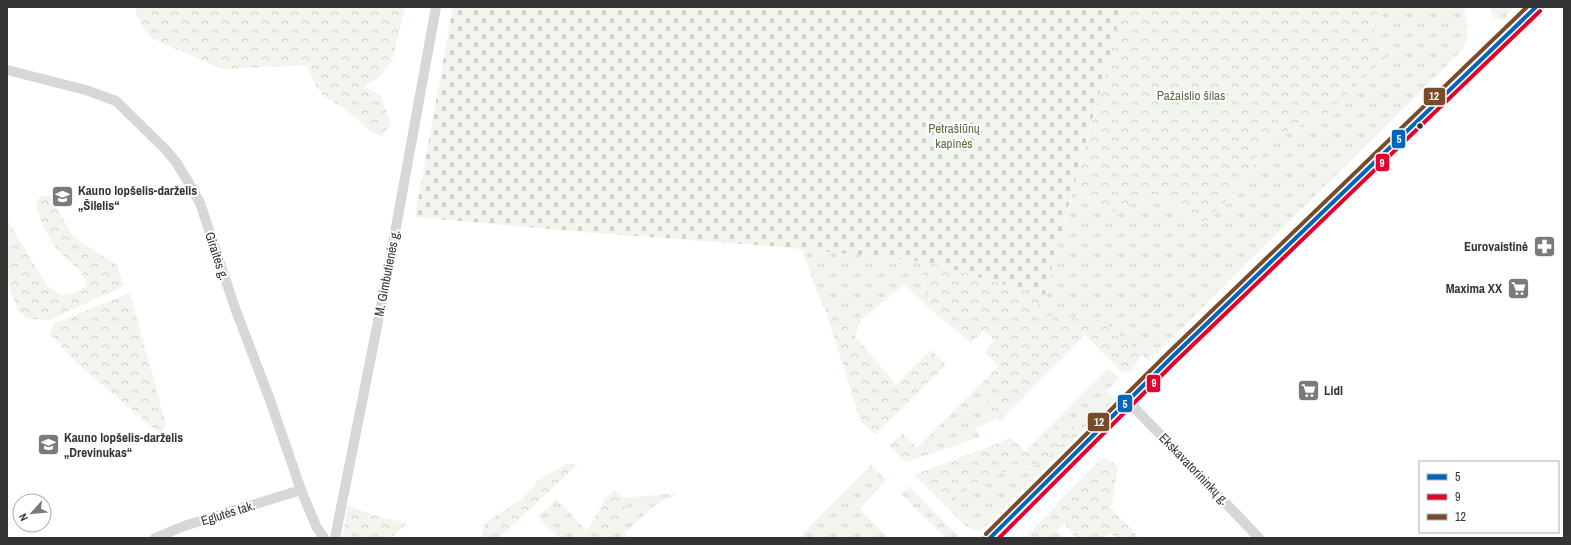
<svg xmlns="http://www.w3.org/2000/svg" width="1571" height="545" viewBox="0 0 1571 545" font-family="'Archivo Narrow',sans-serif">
  <defs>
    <pattern id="grass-tufts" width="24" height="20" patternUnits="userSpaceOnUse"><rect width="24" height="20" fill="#f1f5ed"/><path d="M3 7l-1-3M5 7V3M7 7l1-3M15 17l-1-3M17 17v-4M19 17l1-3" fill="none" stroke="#cfd2cc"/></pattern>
    <pattern id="forest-crowns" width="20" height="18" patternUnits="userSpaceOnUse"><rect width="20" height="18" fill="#f1f5ed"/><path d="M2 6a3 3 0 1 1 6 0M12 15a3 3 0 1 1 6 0" fill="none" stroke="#cfd2cc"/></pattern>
    <pattern id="cemetery-stones" width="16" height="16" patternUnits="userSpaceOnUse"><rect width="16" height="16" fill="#f1f5ed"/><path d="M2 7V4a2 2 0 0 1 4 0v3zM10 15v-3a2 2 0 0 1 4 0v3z" fill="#cfd2cc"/></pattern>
  </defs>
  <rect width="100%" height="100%" fill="#fff"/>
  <!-- grass -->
  <g fill="url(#grass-tufts)">
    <path d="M1377,7H1464L1468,36L1463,49L1149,361L1142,355L1033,315L1044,296L1074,188L1109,212L1122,209L1137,200L1151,194L1167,199L1187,219L1197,226L1209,220L1248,176L1262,147L1276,136L1298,127L1385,52L1374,34L1378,11Z"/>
    <path d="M1489,7H1515L1502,20L1493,17Z"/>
    <path d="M802,249L920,261L926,291L931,310L904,284L861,320L855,336L845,314L825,309L817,292Z"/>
    <path d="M1108,369L1120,378L1107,390L1115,399L981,531C966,531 956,516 946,507L973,485L1000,473L1041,464L1064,417L1027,454L1024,452Z"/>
    <path d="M982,383L989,389L986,409L997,418L976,428L980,437L930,454V435Z"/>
    <path d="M871,465L886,480L860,509L886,536L884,538H799Z"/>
    <path d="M909,486L958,536L959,538H945L901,494Z"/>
    <path d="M680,493L658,503L624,533L629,538H611L628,503L623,498Z"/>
    <path d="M556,499L587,531L583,538H559L538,517Z"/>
  </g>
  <!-- forest -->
  <g fill="url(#forest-crowns)">
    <path d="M135,7H405L392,61L381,76L364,86L380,95L391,123L382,137L369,130L344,108L324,97L317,87L306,65L222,69L151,38L140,23Z"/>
    <path d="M1123,7H1377L1378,11L1374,34L1385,52V58L1324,116L1276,136L1262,147L1248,176L1209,220L1197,226L1187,219L1167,199L1151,194L1137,200L1122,209L1109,212L1074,188Z"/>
    <path d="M49,195L73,236L117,265L124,286L49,320L27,319L18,311L7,281V219L47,286L61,295L76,293L87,285C84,270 67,261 58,250C47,237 41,222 36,205L40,196Z"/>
    <path d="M920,261L928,262L1044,296L1033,315L1104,321L1142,355L1131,371L1123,373L1085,335L1000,421L986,409L989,389L982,383L999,366L985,352L994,340L984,330L971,343L931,310L926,291Z"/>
    <path d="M130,293L166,425L160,434L78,364L49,334L55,323Z"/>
    <path d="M825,309L845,314L855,336L896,385L931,350L946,365L875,435L861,422Z"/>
    <path d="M1064,417L1077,430L1041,464L1000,473L973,485L946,507L914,475L999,443L1010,437L1027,453Z"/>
    <path d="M903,434L917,448L930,435V454L905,462L889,445Z"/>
    <path d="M1104,457L1118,466L1111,508L1139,538H1117L1110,534L1103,538H1076L1064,523L1057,530L1064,538H1025L1071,489Z"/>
    <path d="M566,464H578L499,538H482V533L485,523L522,499L541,478Z"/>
    <path d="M615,490L628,503L611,538H583L606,498Z"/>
    <path d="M348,506L379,517L407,523L391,538H342Z"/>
  </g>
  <!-- cemetery -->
  <path fill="url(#cemetery-stones)" d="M453,7H1123L1044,296L928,262L770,246L595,233L415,217Z"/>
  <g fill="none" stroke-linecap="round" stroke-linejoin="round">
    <!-- minor -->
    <g stroke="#d7d7d7" stroke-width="10">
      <path d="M7,70L86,90L116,101L165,149L176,162L189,183L200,203L235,308L270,400L301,490L316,526L324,538"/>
      <path d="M1128,401L1259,538"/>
      <path d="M155,538L184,526L301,490"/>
      <path d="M335,538L388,271L436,7"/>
    </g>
    <!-- primary -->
    <path stroke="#cacaca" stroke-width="16" d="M990,538L1171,358L1536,7"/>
    <defs>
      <path id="bus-1" d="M990,538L1171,358L1536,7"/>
      <path id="bus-2" d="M999,538L1175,362L1540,11"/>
      <path id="bus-3" d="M986,534L1167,354L1527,7"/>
    </defs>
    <!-- bus-1 casing -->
    <use href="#bus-1" stroke="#fff" stroke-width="7"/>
    <!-- bus-2 casing -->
    <use href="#bus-2" stroke="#fff" stroke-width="7"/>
    <!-- bus-3 casing -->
    <use href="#bus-3" stroke="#fff" stroke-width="7"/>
    <!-- bus-1 -->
    <use href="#bus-1" stroke="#0065bd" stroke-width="4"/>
    <!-- bus-2 -->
    <use href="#bus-2" stroke="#e4002b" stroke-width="4"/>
    <!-- bus-3 -->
    <use href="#bus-3" stroke="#7a4b2a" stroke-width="4"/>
  </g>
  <!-- icons -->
  <defs>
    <symbol id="school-square" viewBox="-11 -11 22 22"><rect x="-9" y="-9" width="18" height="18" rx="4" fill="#7a7a7a" stroke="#fff"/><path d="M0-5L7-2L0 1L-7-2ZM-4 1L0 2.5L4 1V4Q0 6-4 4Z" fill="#fff"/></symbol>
    <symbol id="pharmacy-square" viewBox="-11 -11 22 22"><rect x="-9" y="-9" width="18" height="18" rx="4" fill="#7a7a7a" stroke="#fff"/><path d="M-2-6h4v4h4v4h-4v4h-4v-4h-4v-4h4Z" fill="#fff"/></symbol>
    <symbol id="supermarket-square" viewBox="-11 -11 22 22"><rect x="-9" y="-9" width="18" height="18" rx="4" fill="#7a7a7a" stroke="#fff"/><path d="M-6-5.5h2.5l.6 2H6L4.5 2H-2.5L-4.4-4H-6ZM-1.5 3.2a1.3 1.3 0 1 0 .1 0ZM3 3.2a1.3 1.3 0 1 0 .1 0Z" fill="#fff"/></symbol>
  </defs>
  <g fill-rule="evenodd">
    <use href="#school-square" x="50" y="184" width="25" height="25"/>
    <use href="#pharmacy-square" x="1532" y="234" width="25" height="25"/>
    <use href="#supermarket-square" x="1506" y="276" width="25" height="25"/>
    <use href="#supermarket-square" x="1296" y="378" width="25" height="25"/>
    <use href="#school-square" x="36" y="432" width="25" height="25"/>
  </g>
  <!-- markers -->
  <circle fill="#333" stroke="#fff" stroke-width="1.5" cx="1420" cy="126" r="3.5"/>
  <g text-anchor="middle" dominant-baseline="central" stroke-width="4" stroke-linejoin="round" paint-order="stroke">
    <!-- park labels -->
    <g font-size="13" fill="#56703f" stroke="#fff">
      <text x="1191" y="95">Pažaislio šilas</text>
      <text x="954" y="128">Petrašiūnų<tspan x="954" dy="15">kapinės</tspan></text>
    </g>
    <!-- poi labels -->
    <g font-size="13" font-weight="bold" fill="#333" stroke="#fff" text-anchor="start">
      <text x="78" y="190">Kauno lopšelis-darželis<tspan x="78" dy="15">„Šilelis“</tspan></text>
      <text x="1528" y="246" text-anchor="end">Eurovaistinė</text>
      <text x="1502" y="288" text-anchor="end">Maxima XX</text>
      <text x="1324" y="390">Lidl</text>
      <text x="64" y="437">Kauno lopšelis-darželis<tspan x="64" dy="15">„Drevinukas“</tspan></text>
    </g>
    <!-- street labels -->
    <g font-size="13" fill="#333" stroke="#fff">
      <text transform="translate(217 256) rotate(72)">Giraitės g.</text>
      <text transform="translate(387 273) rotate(-79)">M. Gimbutienės g.</text>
      <text transform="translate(1194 469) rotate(46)">Ekskavatorininkų g.</text>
      <text transform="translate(228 513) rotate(-17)">Eglutės tak.</text>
    </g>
  </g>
  <g stroke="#fff" stroke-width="1.5">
    <rect x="1423" y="87" width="23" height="19" rx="4" fill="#7a4b2a"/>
    <rect x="1391" y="129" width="15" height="20" rx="4" fill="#0065bd"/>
    <rect x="1375" y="153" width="15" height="19" rx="4" fill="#e4002b"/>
    <rect x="1146" y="374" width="15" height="19" rx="4" fill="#e4002b"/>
    <rect x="1117" y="394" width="16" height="19" rx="4" fill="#0065bd"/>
    <rect x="1087" y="412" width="23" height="20" rx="4" fill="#7a4b2a"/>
  </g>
  <g font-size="11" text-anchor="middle" font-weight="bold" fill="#fff">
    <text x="1434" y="100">12</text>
    <text x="1399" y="143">5</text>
    <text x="1382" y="167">9</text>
    <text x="1154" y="387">9</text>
    <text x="1125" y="408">5</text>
    <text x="1099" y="426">12</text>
  </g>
  <!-- border -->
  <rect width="1571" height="545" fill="none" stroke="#333333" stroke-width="16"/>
  <!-- legend -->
  <rect x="1419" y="461" width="140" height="72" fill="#ffffff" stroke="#adadad"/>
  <rect x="1427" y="474" width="20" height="6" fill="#0065bd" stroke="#adadad"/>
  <text x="1455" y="481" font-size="12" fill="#333333">5</text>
  <rect x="1427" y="494" width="20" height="6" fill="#e4002b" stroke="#adadad"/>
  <text x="1455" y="501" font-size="12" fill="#333333">9</text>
  <rect x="1427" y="514" width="20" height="6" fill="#7a4b2a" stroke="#adadad"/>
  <text x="1455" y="521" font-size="12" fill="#333333">12</text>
  <!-- north arrow -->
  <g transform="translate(32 513) rotate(243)"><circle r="19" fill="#ffffff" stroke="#adadad"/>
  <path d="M0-3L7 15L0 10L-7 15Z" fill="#7a7a7a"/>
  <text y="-6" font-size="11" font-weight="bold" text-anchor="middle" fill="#333333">N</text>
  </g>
</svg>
